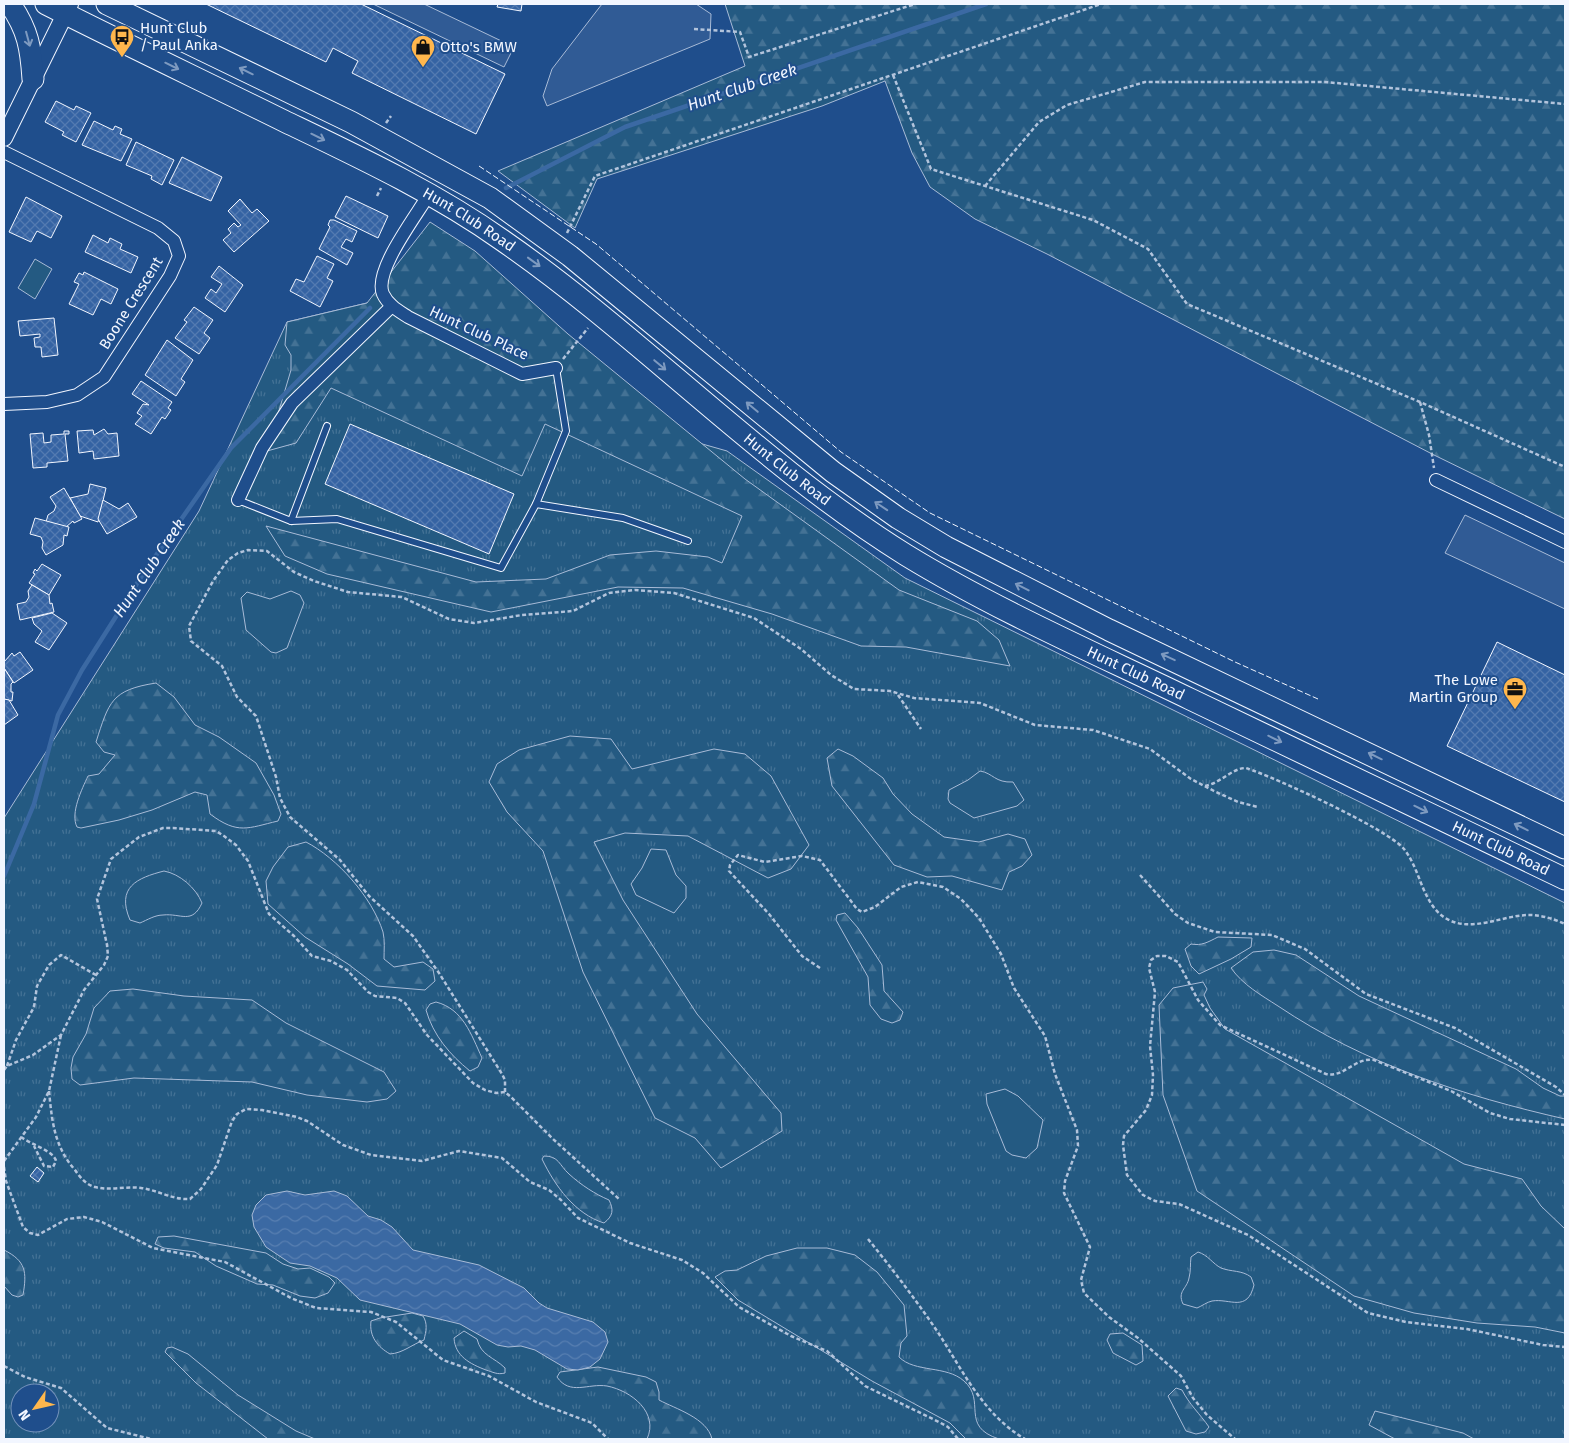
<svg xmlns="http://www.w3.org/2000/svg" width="1569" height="1443" viewBox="0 0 1569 1443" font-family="'Fira Sans',sans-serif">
  <defs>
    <pattern id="grass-tufts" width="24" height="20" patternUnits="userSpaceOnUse" patternTransform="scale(1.25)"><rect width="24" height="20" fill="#245a82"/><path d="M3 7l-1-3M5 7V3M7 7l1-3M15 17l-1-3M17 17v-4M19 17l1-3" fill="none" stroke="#447295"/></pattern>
    <pattern id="forest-firs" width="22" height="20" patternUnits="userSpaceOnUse" patternTransform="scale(1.25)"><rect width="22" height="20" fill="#245a82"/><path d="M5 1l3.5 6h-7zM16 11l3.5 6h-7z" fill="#447295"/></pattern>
    <pattern id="water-waves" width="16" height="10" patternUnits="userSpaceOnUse" patternTransform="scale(1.25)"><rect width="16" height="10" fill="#3b69a3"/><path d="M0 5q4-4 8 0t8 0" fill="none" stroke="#587fb1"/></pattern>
    <pattern id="building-cross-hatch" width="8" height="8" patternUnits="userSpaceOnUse" patternTransform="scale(1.25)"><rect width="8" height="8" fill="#3563a3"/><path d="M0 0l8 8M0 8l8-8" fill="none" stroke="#537ab1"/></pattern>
  </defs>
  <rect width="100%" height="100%" fill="#1f4e8c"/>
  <!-- grass -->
  <path fill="url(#grass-tufts)" stroke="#a8bbd7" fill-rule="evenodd" d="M367,303L565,405L727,451L905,578L1565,903V1439H4V818L199,511L287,322ZM20,1393H50V1423H20Z"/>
  <!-- forest -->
  <g fill="url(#forest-firs)" stroke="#a8bbd7">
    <path d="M725,4H1565V519L1434,455L1047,254L975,219L930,187L912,153L885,81L822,106L597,179L575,228L498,171L745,66Z"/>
    <path d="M430,222L475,251L568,334L745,479L899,590L977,621L999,640L1010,666L906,647L861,646L772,614L683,588L618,587L491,612L327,574L285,556L266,526L476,582L546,579L610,555L656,551L708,557L722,563L742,516L545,424L522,476L331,388L296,443L267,451L291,370V355L285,345L287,322L367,303Z"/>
    <path d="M156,683L174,697L195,725L219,737L256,763L274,795L281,814L278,821C248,828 238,835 210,814L207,795L195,792L152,810L119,820L81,828L77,827C70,813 82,789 88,776L99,774L115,755L104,752L96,742C109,702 111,690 156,683Z"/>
    <path d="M570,736L611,739L632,769L714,749L745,754L771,776L809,845L791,869L768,878L688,836L625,833L594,842L623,900L697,1014L781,1113L782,1131L721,1168L695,1138L655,1118L583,972L543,851L507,812L489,782L497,764L519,750Z"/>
    <path d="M838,749L853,756L883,778L893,794L912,814L944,837L979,842L1008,834L1025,839L1032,855L1022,866L1009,872L1002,890L952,876L927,877L894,865L832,786L827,758Z"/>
    <path d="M306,842C337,858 372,897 383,932C385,940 384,951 384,959L394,967L423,962L433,969L435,981L425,990L377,986L348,964L305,937L268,904L266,881L273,867L288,847Z"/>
    <path d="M845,913L858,928L882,965L884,991L903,1012L900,1020L892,1023L881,1019L870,1005L868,977L836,920L837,915Z"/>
    <path d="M1218,937L1252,938L1251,947L1231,959L1199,974L1191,966L1185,949L1191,944C1202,946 1208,942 1218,937Z"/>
    <path d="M1274,950L1296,955L1359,996L1516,1069L1543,1088L1560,1096H1565V1119C1464,1096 1364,1064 1278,1006C1261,995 1243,985 1231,968L1253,952Z"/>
    <path d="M1203,982L1207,989L1204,995L1210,1008L1225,1029L1464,1164L1522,1179L1541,1206L1565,1229V1333L1535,1327L1477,1323L1414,1313L1354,1296L1197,1191L1163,1095L1159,1005L1173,988Z"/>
    <path d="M133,989L184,996L252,1000L286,1023L384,1072L396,1091L387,1099L367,1102L307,1095L252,1082L134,1078L80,1085L72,1079L71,1068L73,1057L86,1034L94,1008L110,991Z"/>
    <path d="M436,1002C463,1009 471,1034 482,1058L478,1067L470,1071C450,1055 433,1035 426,1010L430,1004Z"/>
    <path d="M544,1156C559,1156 559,1165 569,1174C581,1185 595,1194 609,1200C614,1210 613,1216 604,1223C575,1214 555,1186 542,1159Z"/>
    <path d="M174,1236L266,1253L283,1264L298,1269L310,1268L329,1277L335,1283L328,1293L315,1298L300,1296L273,1285L257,1284L216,1266L195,1252L164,1248L155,1244L158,1237Z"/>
    <path d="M797,1248H827L855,1255L877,1272L904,1305L907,1336L901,1343L899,1357C915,1373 946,1365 964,1381C987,1401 959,1426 999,1439H966L950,1423L872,1381L738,1300L715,1277L725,1271L737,1270L766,1256Z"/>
    <path d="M4,1250C26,1261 27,1272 23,1295L18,1297L12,1295L4,1286Z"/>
    <path d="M412,1313L423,1316C428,1324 426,1331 424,1340C411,1345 403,1353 390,1354C378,1347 369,1337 371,1321L380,1318Z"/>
    <path d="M464,1331L477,1339C481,1356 494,1357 505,1368V1373C497,1375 493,1372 486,1370C470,1364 455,1356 454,1338Z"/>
    <path d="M1123,1333L1142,1345L1143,1361L1136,1365L1113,1353L1107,1340L1110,1334Z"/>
    <path d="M172,1347L188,1354L238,1395L296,1431L315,1439H268L196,1383L165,1352L167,1348Z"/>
    <path d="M598,1367L646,1377L656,1382L659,1392V1400C676,1409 707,1418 712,1439H647C659,1413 632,1391 607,1386C588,1383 570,1396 557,1377L560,1372Z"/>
    <path d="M1176,1388L1182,1390C1189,1404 1200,1414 1209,1427L1205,1432L1196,1434L1186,1431L1168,1396Z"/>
    <path d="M1375,1411L1463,1433L1474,1439H1395L1369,1425Z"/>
  </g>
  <!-- pitch -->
  <g fill="#245a82" stroke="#a8bbd7">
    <path d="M35,259L52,269L35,299L18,288Z"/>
    <path d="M291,591L300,595L304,603L287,648L276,653L271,652L246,630L241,598L247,592L270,599Z"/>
    <path d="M980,771C993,773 995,783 1013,782L1024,800L1017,806L974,818L950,803L948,799L949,790L968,780Z"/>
    <path d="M651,849L666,850L676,875L686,886V898L674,913L636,895L631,884L642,868Z"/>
    <path d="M164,871C180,874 196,888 202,903C192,925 181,913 163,915C155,915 147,920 140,923L130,920C116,887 137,878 164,871Z"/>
    <path d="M1005,1089L1018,1096L1043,1120L1037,1148L1026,1158L1012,1155L1006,1151L987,1104L986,1094Z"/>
    <path d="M1198,1252C1208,1255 1213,1264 1221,1268C1231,1272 1242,1270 1251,1277L1254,1285C1247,1313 1230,1298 1212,1301C1207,1302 1202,1306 1197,1308L1183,1304C1177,1291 1187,1289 1189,1278C1191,1271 1190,1264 1191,1257Z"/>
  </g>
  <!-- parking -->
  <g fill="#305b95" stroke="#a8bbd7">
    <path d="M373,4H424L514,47L504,67Z"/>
    <path d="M602,4H696L711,14L710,39L547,106L543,96L552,69Z"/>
    <path d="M1465,515L1565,563V609L1445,553Z"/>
  </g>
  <!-- water -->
  <path fill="url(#water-waves)" stroke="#a8bbd7" d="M287,1191L305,1195L334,1191L347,1196L368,1216L381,1220L392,1227L413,1250L479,1265L524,1288L539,1303L547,1308L593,1322L605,1332L608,1342L600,1359L590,1367L578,1370L567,1369L535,1350L521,1346L508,1347L497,1345L460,1324L360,1300L337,1278L310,1266L290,1263L266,1247L254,1227L252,1215L256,1205L266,1195Z"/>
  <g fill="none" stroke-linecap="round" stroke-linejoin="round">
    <!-- stream -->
    <g stroke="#3b69a3" stroke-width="4.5">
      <path d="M506,188L625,127L986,4"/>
      <path d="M4,876L34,804L58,715L82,670L143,574L231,448L370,308"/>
    </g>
  </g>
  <!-- building -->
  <g fill="url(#building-cross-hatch)" stroke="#f2f6ff">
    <path d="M206,4H361L505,74L476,134L352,73L358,61L333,48L326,62Z"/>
    <path d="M498,4H522L521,11L497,7Z"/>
    <path d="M56,101L74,110L76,106L91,113L76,142L62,135L64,132L45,122Z"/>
    <path d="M94,121L113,130L115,126L122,129L120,134L132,139L121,161L82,145Z"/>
    <path d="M136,142L174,160L162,185L151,179L152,176L126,165Z"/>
    <path d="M182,157L222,177L211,201L169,183Z"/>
    <path d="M346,196L388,216L378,238L335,217Z"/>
    <path d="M26,197L62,216L51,238L37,231L31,242L9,232Z"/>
    <path d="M240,199L252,213L257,209L269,221L234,252L223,240L231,233L228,229L234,223L238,227L241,225L228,211Z"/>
    <path d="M330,220H334L357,231L352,242L346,239L341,247L353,253L347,265L319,249L330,227L328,225Z"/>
    <path d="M93,235L108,243L110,238L122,244L120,249L138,257L131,273L85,252Z"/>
    <path d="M317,256L334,264L327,278L333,281L320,307L290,291L296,279L304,282Z"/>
    <path d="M219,266L243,285L225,312L205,298L211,289L216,293L222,284L211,277Z"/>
    <path d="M84,272L118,289L111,304L101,299L93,315L69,304L79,284L74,282L79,273L83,275Z"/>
    <path d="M194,307L213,320L204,333L210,338L199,354L175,338L187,322L184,320Z"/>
    <path d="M54,318L58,355L42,357L41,347H35L34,338L40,337V334L20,336L18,321Z"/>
    <path d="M167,340L193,360L181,379L185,382L176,396L145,375Z"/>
    <path d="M141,381L172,402L168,408L171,410L165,419L162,417L151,434L135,424L142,416L137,413L143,404L149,405L132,394Z"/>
    <path d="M350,424L514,494L489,554L325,484Z"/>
    <path d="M104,429L108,434L117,433L119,456L94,459L93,451L79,453L77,431L93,430L94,435Z"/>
    <path d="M64,431H69V434H65L68,461L47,463V467L33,468L30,434L43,433L44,443L51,442V435L64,434Z"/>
    <path d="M90,484L106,488L98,522L80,516L70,498L88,494Z"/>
    <path d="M64,488L82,519L74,523L73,521L66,527L46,522L48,515L54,511L56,506L50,497Z"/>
    <path d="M103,500L119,509L128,503L137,517L107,534L98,519Z"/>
    <path d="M35,518L69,527L67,536L64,535L63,545L46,555L42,548L43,542L41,537L30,534Z"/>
    <path d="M42,564L61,575L49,595L29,583L35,574L33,573L35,569L37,571Z"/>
    <path d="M32,585L49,595L50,604L52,603L54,612L20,620L17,604L26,602L29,597L28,591Z"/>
    <path d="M52,613L67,623L49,650L35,642L42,631L34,624L32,618Z"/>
    <path d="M1497,642L1565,675V802L1447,746Z"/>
    <path d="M20,652L33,670L14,683L4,668V662L12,653L14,656Z"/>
    <path d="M4,668L13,682L11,684V692H13L12,701L4,699Z"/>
    <path d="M4,699L9,700L18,715L4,725Z"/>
    <path d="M37,1167L44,1173L38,1182L30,1176Z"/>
  </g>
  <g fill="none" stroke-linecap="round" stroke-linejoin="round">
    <defs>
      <g id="service">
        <path d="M238,500L291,521L337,519L501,568L536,504L566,431L556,368"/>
        <path d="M536,504L623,518L688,541"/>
        <path d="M291,521L327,426"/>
      </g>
      <g id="minor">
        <path d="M4,152L158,228L174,241L179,256L170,276L104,377L77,395L47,402L4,404"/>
        <path d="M429,194C417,215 373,271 383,294C388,305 399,311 408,317L522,374L556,368"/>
        <path d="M1436,480L1565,542"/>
        <path d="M238,500L262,448L292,403L392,306"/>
      </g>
      <path id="tertiary" d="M4,138L70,4"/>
      <g id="primary">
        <path d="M10,4C28,30 31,48 33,79"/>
        <path id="s1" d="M46,4C125,44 205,82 284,121C359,157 434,192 502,240C642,337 760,464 906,555C996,610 1095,653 1190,699C1315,758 1440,819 1565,879"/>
        <path d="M107,4L351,122L490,198L570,256L833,472L898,518L946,547L1109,630L1565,848"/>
      </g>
    </defs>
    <!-- service casing -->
    <use href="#service" stroke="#f2f6ff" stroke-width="8"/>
    <!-- minor casing -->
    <use href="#minor" stroke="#f2f6ff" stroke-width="14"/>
    <!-- tertiary casing -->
    <use href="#tertiary" stroke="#f2f6ff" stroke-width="18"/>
    <!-- primary casing -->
    <use href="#primary" stroke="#f2f6ff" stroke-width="23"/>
    <!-- path -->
    <g stroke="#b3c4dc" stroke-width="2.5" stroke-dasharray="4 2.5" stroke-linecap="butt">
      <path d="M694,29L740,32L749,57L915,4"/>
      <path d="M893,75L931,169L1093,220L1148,249L1187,304L1420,402L1565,467"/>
      <path d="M386,123L391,116"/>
      <path d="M985,186L1039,122L1067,105L1145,82H1325L1565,104"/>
      <path d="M377,196L381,188"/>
      <path d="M567,233L595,176L1101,4"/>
      <path d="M563,359L588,328"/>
      <path d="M1420,402L1429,435L1434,468"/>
      <path d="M898,695L921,729"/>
      <path d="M1205,786C1221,783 1232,768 1246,768C1274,777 1388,829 1404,849C1421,870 1422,905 1447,919C1472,933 1503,915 1529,915C1542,915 1554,919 1565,924"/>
      <path d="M1140,875L1175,914L1188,923L1215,932L1272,935L1305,949L1366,994L1455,1028L1556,1087L1565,1095"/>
      <path d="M820,968L802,956L769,914L729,871L730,865L738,855L765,862L802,856L820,860L857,909L862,912L875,907L901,887L918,882L943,887L961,899L979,918L1001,954L1014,988L1045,1036L1055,1074L1077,1130L1078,1146L1065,1181L1064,1193L1090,1247L1081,1280L1084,1293L1109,1317L1138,1338L1181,1376L1193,1398L1207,1415L1235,1439"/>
      <path d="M7,1066L16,1040L34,1007L37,986L49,965L61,955L96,975"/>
      <path d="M4,1070L7,1066L33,1055L61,1035L84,990L104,965L108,956L107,945L97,899L111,859L139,837L163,828H173L216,831L224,836L236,845L248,861L269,914L294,936L312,956L331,961L347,970L368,992L375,996L397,998L405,1003L427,1035L473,1083L485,1090L496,1093L505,1092L511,1097L553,1139L619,1199"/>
      <path d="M49,1091C52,1121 54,1146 75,1170C80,1177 86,1185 95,1187C110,1191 125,1186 141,1188C158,1190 172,1200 190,1199L201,1189L217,1165L232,1121L237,1114L246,1109L262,1110L297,1117L307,1121L343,1145L371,1155L422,1161L459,1151L502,1158L530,1182L549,1190L561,1200L578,1218L630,1243L682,1260L703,1273L739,1307L791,1336L827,1351L865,1386L939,1422L948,1427L958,1439"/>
      <path d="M505,1092V1080L502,1074L439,973L413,936L369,896L340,860L290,817L280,798L276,777L256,716L237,697L222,666L191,641L189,626L213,581L228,560L238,553L248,550L267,551L294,572L314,581L348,592L402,597L449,619L474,623L522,615L573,611L609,593L635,590L674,593L754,618L801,649L831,675L854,689L890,691L914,698L980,703L1035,725L1093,730L1150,749L1191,779L1214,791L1238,802L1258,807"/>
      <path d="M1565,1125L1510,1119L1490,1113L1451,1091L1374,1060C1355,1057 1344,1078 1326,1074L1220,1025L1198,1000L1178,962L1166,956H1157L1151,960L1149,968L1155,992L1150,1046L1153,1075L1152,1095L1146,1110L1124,1136L1123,1145L1127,1175L1143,1195L1155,1201L1179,1204L1248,1235L1368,1313L1406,1322L1467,1329L1543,1345L1565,1347"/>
      <path d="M21,1137C30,1144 54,1151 56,1161L53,1167L44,1166L34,1146"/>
      <path d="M4,1161L36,1117L49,1091L61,1035"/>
      <path d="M4,1167L6,1181L23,1227L30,1233L38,1235L67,1219L84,1217L102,1222L153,1248L225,1262L291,1298L316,1308L371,1312L396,1322L443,1360L489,1376L536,1402L592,1423L608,1439"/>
      <path d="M868,1239C893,1270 917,1301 939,1334C964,1373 984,1415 1025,1439"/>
      <path d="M4,1366L25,1377L61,1388L107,1428L151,1439"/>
    </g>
    <!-- service -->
    <use href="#service" stroke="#1f4e8c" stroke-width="6"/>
    <!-- minor -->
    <use href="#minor" stroke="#1f4e8c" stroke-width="12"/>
    <!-- tertiary -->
    <use href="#tertiary" stroke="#1f4e8c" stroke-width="16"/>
    <!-- primary -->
    <use href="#primary" stroke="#1f4e8c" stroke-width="21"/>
    <!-- fence -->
    <path stroke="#f2f6ff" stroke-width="1" stroke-dasharray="6 2.5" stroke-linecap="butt" d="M479,166L596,244L841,452L930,513L1235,662L1318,699"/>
  </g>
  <!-- one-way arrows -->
  <defs><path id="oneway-shaft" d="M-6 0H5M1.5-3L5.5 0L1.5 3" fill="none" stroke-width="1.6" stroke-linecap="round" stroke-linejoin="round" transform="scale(1.25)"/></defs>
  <g stroke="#7e9ac0">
    <use href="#oneway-shaft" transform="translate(28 39) rotate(75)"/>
    <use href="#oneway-shaft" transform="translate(172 66) rotate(26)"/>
    <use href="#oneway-shaft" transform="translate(246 71) rotate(-154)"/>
    <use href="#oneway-shaft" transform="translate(318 137) rotate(26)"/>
    <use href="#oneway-shaft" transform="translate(534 262) rotate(36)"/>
    <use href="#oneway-shaft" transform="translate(660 365) rotate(40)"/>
    <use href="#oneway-shaft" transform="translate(752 407) rotate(-140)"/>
    <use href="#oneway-shaft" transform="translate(881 506) rotate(-146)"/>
    <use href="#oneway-shaft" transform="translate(1022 587) rotate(-153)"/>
    <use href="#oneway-shaft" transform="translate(1168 657) rotate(-155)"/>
    <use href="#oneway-shaft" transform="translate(1275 739) rotate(26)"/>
    <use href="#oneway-shaft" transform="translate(1375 756) rotate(-154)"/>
    <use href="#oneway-shaft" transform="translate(1421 809) rotate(26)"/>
    <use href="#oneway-shaft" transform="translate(1521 827) rotate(-154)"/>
  </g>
  <!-- icons -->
  <defs>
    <symbol id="bus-pin" viewBox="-11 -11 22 30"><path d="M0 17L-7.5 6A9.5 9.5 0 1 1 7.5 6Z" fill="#ffb74d" stroke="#1f4e8c"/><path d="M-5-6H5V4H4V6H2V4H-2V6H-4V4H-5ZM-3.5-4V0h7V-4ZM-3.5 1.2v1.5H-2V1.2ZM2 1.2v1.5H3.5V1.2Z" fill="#111"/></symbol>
    <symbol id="shop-pin" viewBox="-11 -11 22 30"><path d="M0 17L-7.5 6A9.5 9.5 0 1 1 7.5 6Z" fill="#ffb74d" stroke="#1f4e8c"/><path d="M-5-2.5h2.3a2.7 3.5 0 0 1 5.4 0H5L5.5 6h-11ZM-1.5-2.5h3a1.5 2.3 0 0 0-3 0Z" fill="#111"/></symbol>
    <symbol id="office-pin" viewBox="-11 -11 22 30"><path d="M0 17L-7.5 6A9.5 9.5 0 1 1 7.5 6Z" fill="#ffb74d" stroke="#1f4e8c"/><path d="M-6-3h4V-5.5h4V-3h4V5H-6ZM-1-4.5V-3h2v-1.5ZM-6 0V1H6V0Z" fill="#111"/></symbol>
  </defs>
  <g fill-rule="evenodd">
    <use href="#bus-pin" x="108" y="23" width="28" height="38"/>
    <use href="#shop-pin" x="409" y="33" width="28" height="38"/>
    <use href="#office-pin" x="1501" y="675" width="28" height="38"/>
  </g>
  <g text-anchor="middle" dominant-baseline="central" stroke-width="4" stroke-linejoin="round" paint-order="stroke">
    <!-- poi labels -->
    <g font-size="15" fill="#f2f6ff" stroke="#1f4e8c" text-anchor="start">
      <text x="140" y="28">Hunt Club<tspan x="140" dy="17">/ Paul Anka</tspan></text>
      <text x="440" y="47">Otto's BMW</text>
      <text x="1498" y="680" text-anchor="end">The Lowe<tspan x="1498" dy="17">Martin Group</tspan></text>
    </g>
    <!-- street labels -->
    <g font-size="15" fill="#f2f6ff" stroke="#1f4e8c">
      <text stroke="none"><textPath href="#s1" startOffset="475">Hunt Club Road</textPath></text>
      <text transform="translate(131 303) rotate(-58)">Boone Crescent</text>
      <text transform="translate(479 333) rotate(25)">Hunt Club Place</text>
      <text stroke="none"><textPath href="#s1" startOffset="880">Hunt Club Road</textPath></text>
      <text stroke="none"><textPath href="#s1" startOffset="1285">Hunt Club Road</textPath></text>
      <text stroke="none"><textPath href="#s1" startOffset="1690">Hunt Club Road</textPath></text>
    </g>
    <!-- water labels -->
    <g font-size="16" font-style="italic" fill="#f2f6ff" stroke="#1f4e8c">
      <text transform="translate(742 87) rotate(-19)">Hunt Club Creek</text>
      <text transform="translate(149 568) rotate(-56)">Hunt Club Creek</text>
    </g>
  </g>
  <!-- border -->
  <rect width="1569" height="1443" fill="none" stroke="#f2f6ff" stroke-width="10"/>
  <!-- north arrow -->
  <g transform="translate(35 1408) rotate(236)"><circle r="24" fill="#1f4e8c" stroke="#7391ba"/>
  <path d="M0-4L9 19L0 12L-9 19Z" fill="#ffb74d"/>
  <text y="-8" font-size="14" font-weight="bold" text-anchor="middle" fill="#f2f6ff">N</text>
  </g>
</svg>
